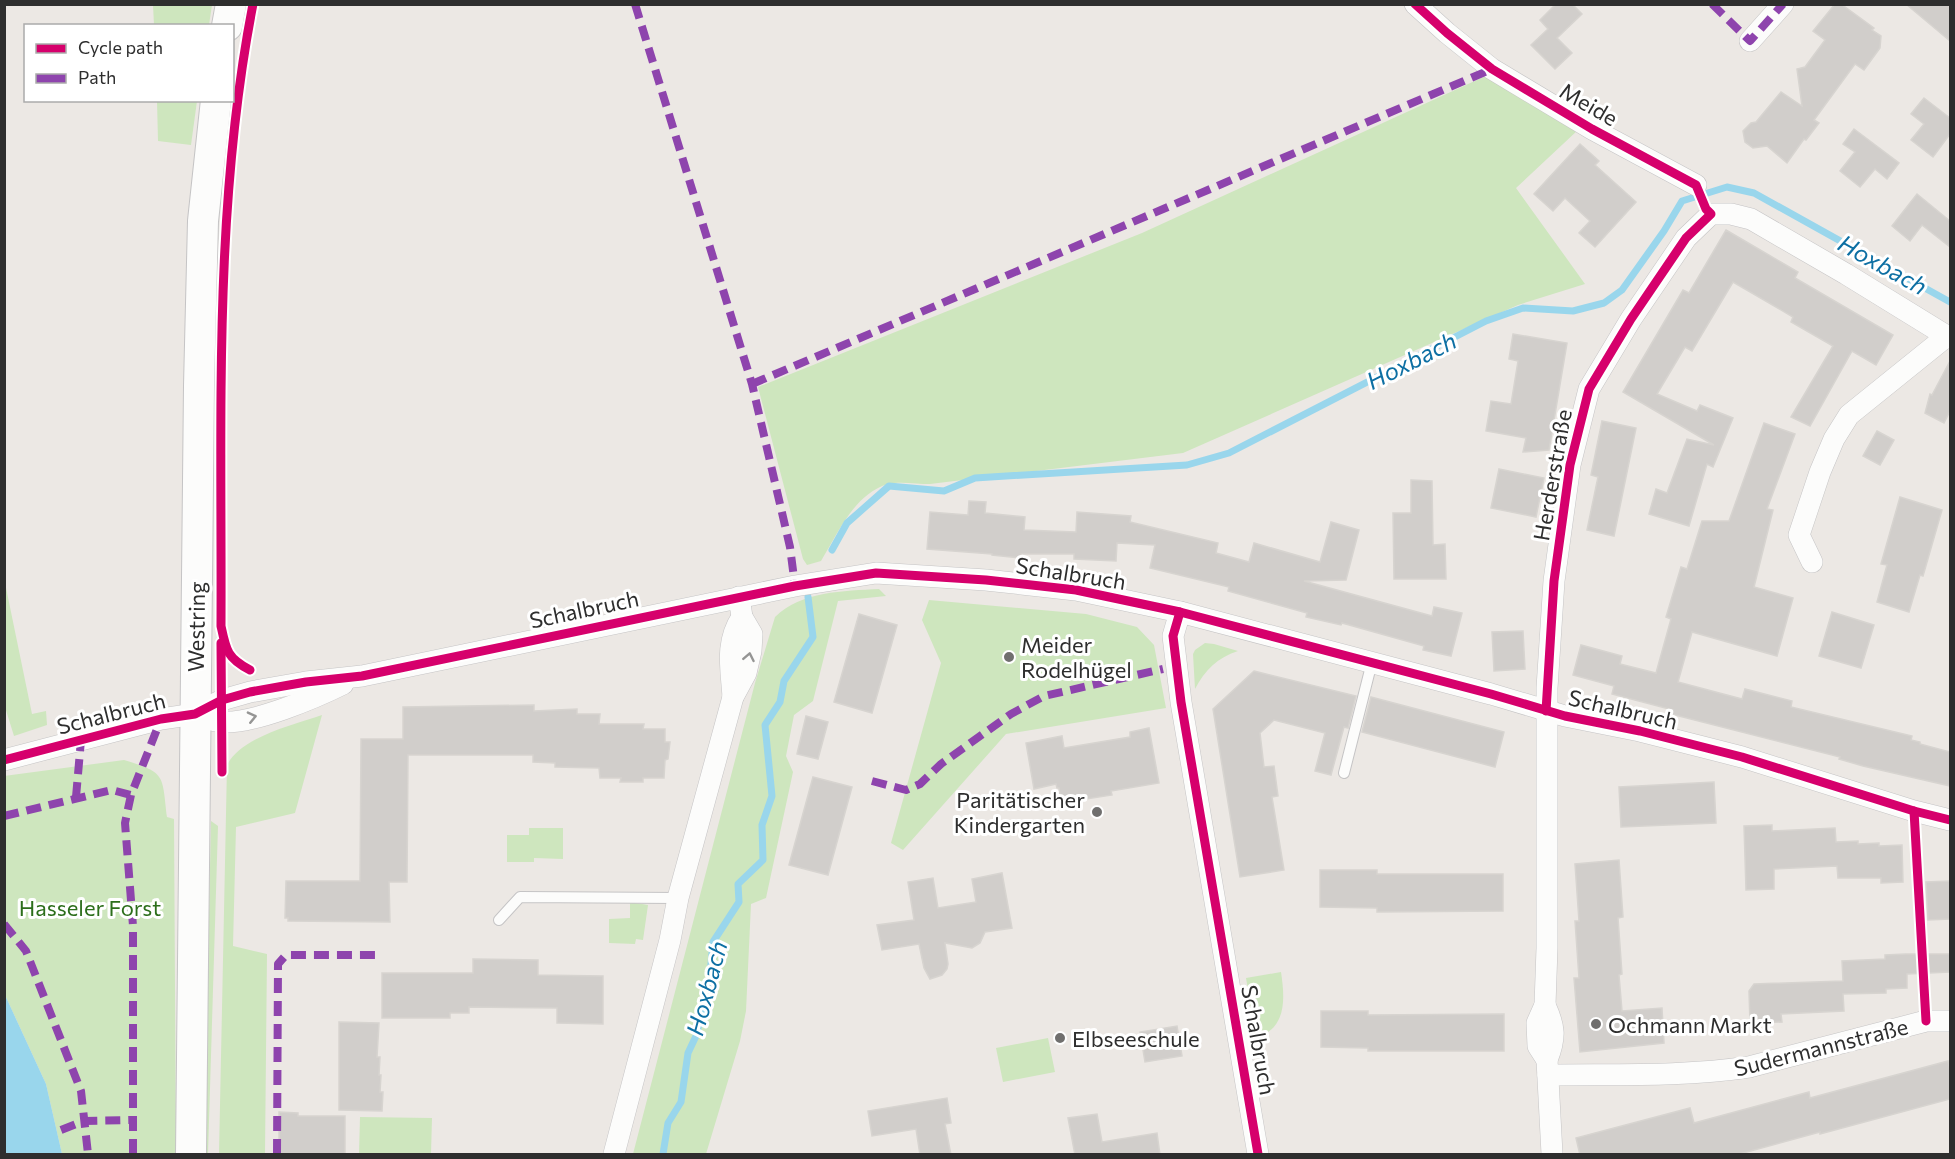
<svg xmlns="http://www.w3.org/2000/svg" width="1955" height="1159" viewBox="0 0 1955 1159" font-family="Commissioner,sans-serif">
  <rect width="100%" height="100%" fill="#ece8e4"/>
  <!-- green -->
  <g fill="#cee6be">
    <path d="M153,5H212L209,25H154Z"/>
    <path d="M1490,74L1578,130L1516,188L1585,284L1518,305L1183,453L930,484C917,484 900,481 888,484C854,494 838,533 821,561L807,565L803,559L758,387L1142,233Z"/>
    <path d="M157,101H197L191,145L158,141Z"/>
    <path d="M4,578L32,714L46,711L47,725L14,736L5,707Z"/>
    <path d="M879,589L886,596L838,601L813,701L794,715L786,756L793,772L766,898L751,904L746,1011L740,1041L706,1154H633L755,683L775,617C801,591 844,591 879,589Z"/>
    <path d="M929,600L1086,614L1137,627L1154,645L1166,708L1006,734L903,850L891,843L941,663L922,620Z"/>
    <path d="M1205,643L1214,644L1238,651C1217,658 1205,670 1195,689L1193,654L1195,650Z"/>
    <path d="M322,715L295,813L236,827L233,946L267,954L265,1154H219L227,765C241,737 293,725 322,715Z"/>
    <path d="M124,760C166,773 162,774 167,817L174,819L176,1154H62L46,1084L5,995L4,776Z"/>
    <path d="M211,821L218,826L208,1154H204Z"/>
    <path d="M529,828H563V859L534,858V862H507V835H529Z"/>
    <path d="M630,902L648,905L643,940L636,939L635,944L609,943V919L630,918Z"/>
    <path d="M1281,972C1285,999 1287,1028 1256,1038L1246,978Z"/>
    <path d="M1048,1038L1055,1072L1003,1082L996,1048Z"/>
    <path d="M360,1117L432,1118L431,1154H359Z"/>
  </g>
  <!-- water -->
  <path fill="#99d6ec" d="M5,995L46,1084L62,1154H5Z"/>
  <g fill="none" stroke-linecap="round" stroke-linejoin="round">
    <!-- stream -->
    <g stroke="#99d6ec" stroke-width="7">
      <path d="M832,550L847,523L889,486L944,491L975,478L1187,465L1229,453L1486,321L1523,308L1573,311L1604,303L1622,290L1664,231L1682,201L1727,187L1754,193L1950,302"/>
      <path d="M663,1154L668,1123L681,1102L688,1053L696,1036L709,985L713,942L739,902L738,884L763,860L762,825L772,796L765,725L780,702L784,681L813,637L808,597"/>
    </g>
  </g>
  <!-- building -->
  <g fill="#d1cecb" stroke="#d7d4d0" stroke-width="1.5">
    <path d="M1556,4H1572L1582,14L1557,38L1572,53L1555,69L1531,45L1548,29L1540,20Z"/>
    <path d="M1835,4H1841L1874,28L1872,30L1881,36L1880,48L1864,70L1855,64L1814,120L1819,123L1806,140L1804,139L1787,163L1767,146L1753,148L1745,142L1743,131L1751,123L1756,122L1781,92L1802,106L1797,69L1805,67L1825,40L1813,31Z"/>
    <path d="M1906,4H1950V41Z"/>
    <path d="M1924,98L1950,118V134L1933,157L1911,140L1924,124L1911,114Z"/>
    <path d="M1854,129L1899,163L1887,179L1875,169L1860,187L1840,171L1855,152L1843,144Z"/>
    <path d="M1580,144L1599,161L1595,165L1636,202L1595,247L1579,233L1590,221L1565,198L1553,211L1534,194Z"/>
    <path d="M1917,194L1950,221V247L1922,225L1910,241L1892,226Z"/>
    <path d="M1726,230L1798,272L1795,278L1893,335L1876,365L1852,351L1810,426L1791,417L1833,346L1791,322L1793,317L1733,282L1692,351L1685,347L1657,394L1697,411L1700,405L1733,418L1713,467L1707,464L1689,526L1649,514L1656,489L1667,493L1687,439L1714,445L1623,392L1683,290L1689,293Z"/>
    <path d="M1513,334L1567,343L1549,450L1523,452L1526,438L1486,431L1491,401L1511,404L1518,361L1509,359Z"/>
    <path d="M1950,361V411L1944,423L1925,413L1930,394L1932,395Z"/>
    <path d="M1602,421L1636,428L1614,536L1587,530L1598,477L1591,475Z"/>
    <path d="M1764,423L1795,434L1767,509L1773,510L1754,587L1793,598L1777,656L1692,632L1678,682L1742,699L1745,689L1792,701L1791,707L1912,736L1911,740L1920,742V744L1950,752V786L1863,766L1839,759L1840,757L1671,714L1673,710L1612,694L1614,686L1573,675L1581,645L1622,656L1620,664L1656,673L1671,619L1666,617L1681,567L1687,569L1702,521H1729Z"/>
    <path d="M1877,431L1894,440L1880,465L1863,456Z"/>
    <path d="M1499,469L1544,478L1536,517L1491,508Z"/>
    <path d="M1411,480L1432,481L1433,545L1445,544L1446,579H1394L1393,513H1411Z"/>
    <path d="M1900,497L1942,510L1923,576L1920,575L1909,612L1877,602L1887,565L1881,564Z"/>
    <path d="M969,501L986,502L985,513L1025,517L1024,530L1076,532L1077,512L1131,516L1130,522L1218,543L1216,553L1249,562L1254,543L1320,562L1331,522L1359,530L1346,580L1304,581L1432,616L1434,607L1462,613L1451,656L1423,650L1424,646L1342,623L1341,625L1306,617L1307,613L1228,591L1229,587L1150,568L1155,545L1117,543L1116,561L1074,559V554H1021V558L992,555V554L927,549L930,512L968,515Z"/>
    <path d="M1832,612L1874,625L1861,668L1819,656Z"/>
    <path d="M859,614L897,625L872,713L834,702Z"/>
    <path d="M1523,631L1525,669L1494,671L1492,632Z"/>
    <path d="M1254,671L1356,696L1348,728L1344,727L1331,775L1315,771L1325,733L1274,720L1260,733L1264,767L1274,766L1278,796L1272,797L1284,870L1240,877L1213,709Z"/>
    <path d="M1371,697L1504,732L1495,767L1362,732Z"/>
    <path d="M534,705V711L577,709V714H600L599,724H644L643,729H665V742H670L668,759L665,760L664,778H643V782H620L621,778H600L599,768L555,767V763L533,762V755H408L407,882H389L390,922L288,921V918H285L286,881H360L361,739H403V707Z"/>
    <path d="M806,716L828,722L818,759L797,754Z"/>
    <path d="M1149,728L1159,783L1111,791L1112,795L1061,803L1059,788H1057L1056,784L1034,789L1026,743L1062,736L1064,748L1130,737V732Z"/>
    <path d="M813,777L852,787L828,875L789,865Z"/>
    <path d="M1714,782L1716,823L1621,827L1619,787Z"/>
    <path d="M1772,825V831L1835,828L1836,842L1858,841V844L1879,843V846L1902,845L1903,882L1881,883V878H1838L1837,866L1774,869V889L1746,890L1744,826Z"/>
    <path d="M1619,860L1623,917L1618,918L1622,974L1619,975L1622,1011L1662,1008L1664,1043L1580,1052L1574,978H1579L1575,921H1579L1575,864Z"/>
    <path d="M1320,870H1377V874H1503V911L1377,912V908L1320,907Z"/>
    <path d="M1002,873L1012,928L985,932L980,943L972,948L945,943L948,964L947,969L942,975L930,979L924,968L919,944L882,950L877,925L914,920L908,882L933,878L938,908L976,902L972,879Z"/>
    <path d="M1950,881V919L1928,920L1926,882Z"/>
    <path d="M1906,954H1950V972L1907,974V988L1886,989V993L1843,994L1844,1011L1781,1014L1782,1022L1750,1023L1749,991L1754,984L1843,981L1842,961L1885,959V955Z"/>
    <path d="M473,959L538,960V975L603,976V1024L557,1023V1008L469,1007V1013H450V1018H382V973H473Z"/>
    <path d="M1321,1011H1368V1015L1504,1014V1051H1368V1048L1321,1047Z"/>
    <path d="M339,1022L379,1023L377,1057H380L379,1075H381L380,1092H383L382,1111L339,1110Z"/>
    <path d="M1177,1026L1182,1056L1145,1062L1140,1032Z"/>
    <path d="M1948,1061L1950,1070V1099L1820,1134V1132L1736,1155H1580L1576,1138L1690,1108L1694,1123L1809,1092L1810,1098Z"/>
    <path d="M947,1098L951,1123L945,1124L951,1155H920L916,1129L872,1136L868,1111Z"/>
    <path d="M279,1112L298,1113V1116H345V1155H279Z"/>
    <path d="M1097,1114L1102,1142L1157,1133L1160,1155H1075L1068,1118Z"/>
  </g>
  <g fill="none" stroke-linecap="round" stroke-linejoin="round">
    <defs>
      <g id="lane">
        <path d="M1696,185L1706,209L1711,214"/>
        <path d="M1344,773L1372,662"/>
        <path d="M499,920L520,897L678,898"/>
      </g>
      <g id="street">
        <path d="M1415,4L1447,33L1492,69L1592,129L1696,185"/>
        <path d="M1750,41L1783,4"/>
        <path d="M1812,562L1799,535L1820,472L1834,439L1849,415L1947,336"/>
        <path d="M1180,612L1173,636L1181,702L1258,1154"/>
        <path d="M733,697C731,667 725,643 742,617"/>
        <path d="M195,714C204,717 214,722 222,722C253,724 315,698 343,684"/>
        <path d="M4,760L161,719L195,714L222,700L250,692L306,682L362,676L795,586L876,573L986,580L1076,590L1180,612L1491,694L1565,716L1640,731L1742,757L1914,811L1950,820"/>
        <path d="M1545,1005C1555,1027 1556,1037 1547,1060L1552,1154"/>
        <path d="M1547,1060L1538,1046L1537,1023L1545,1005L1547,948V688L1554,581L1570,465L1589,389L1631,319L1686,238L1711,214H1731L1751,219L1846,274L1950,338"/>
        <path d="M1548,1075C1615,1074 1682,1077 1749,1067L1926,1021H1950"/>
        <path d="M614,1154L670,940L678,898L733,697L746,673L751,651L752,634L742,617L739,597"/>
      </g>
      <g id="secondary">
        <path d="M227,26L231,4"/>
        <path d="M191,1154L199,386L203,221L216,100"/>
      </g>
    </defs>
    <!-- lane casing -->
    <use href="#lane" stroke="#c5c4c5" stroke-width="12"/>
    <!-- street casing -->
    <use href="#street" stroke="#c5c4c5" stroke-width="22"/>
    <!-- secondary casing -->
    <use href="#secondary" stroke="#c5c4c5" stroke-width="32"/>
    <!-- lane -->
    <use href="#lane" stroke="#fcfcfb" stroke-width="10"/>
    <!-- street -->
    <use href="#street" stroke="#fcfcfb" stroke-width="21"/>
    <!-- secondary -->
    <use href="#secondary" stroke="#fcfcfb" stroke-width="30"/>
    <!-- quiet -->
    <g stroke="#8e44ad" stroke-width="8" stroke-dasharray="15 8" stroke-linecap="butt">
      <path d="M635,4L752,384L790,547L795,586"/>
      <path d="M1712,4L1750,41L1783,4"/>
      <path d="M752,384L1492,69"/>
      <path d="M872,781L906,790L920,784L941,764L1011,714L1044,696L1163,669"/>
      <path d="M76,797L81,740"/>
      <path d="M4,816L112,790L131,795"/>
      <path d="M4,924L26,951L81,1091L88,1154"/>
      <path d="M61,1130L84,1121L132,1120"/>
      <path d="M133,1154V926L125,823L131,795L161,719"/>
      <path d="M277,1154L278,964L286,955H375"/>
    </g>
    <defs>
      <g id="cycleway">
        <path d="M1415,4L1447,33L1492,69L1592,129L1696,185L1706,209L1711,214L1686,238L1631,319L1589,389L1570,465L1554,581L1546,711"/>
        <path d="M1180,612L1173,636L1181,702L1258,1154"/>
        <path d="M221,643L222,772"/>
        <path d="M250,670C227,658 226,650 221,626C222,419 213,209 253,4"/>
        <path d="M4,760L161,719L195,714L222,700L250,692L306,682L362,676L795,586L876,573L986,580L1076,590L1180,612L1491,694L1565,716L1640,731L1742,757L1914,811L1950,820"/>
        <path d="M1914,811L1926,1021"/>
      </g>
    </defs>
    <!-- cycleway casing -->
    <use href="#cycleway" stroke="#fff" stroke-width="13"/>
    <!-- cycleway -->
    <use href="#cycleway" stroke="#d6006c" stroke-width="9"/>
  </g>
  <!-- one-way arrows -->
  <defs><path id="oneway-chevron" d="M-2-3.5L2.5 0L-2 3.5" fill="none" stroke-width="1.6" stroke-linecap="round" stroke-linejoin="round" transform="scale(1.5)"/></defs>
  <g stroke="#959594">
    <use href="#oneway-chevron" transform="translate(749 657) rotate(-79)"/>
    <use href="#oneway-chevron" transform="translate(252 717) rotate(-13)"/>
  </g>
  <!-- markers -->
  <g fill="#706f6e" stroke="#fff" stroke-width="2">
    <circle cx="1009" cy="657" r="6"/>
    <circle cx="1097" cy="812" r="6"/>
    <circle cx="1596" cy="1024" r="6"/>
    <circle cx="1060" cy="1038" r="6"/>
  </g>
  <g text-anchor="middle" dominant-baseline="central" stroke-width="6" stroke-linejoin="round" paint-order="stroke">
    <!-- street labels -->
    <g font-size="22" fill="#2e2e2e" stroke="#fff">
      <text transform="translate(1589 104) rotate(30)">Meide</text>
      <text transform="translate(1552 475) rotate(-80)">Herderstraße</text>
      <text transform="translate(1071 573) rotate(9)">Schalbruch</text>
      <text transform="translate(584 609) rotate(-12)">Schalbruch</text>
      <text transform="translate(196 627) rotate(-89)">Westring</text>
      <text transform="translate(1623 709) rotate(13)">Schalbruch</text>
      <text transform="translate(111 713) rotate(-14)">Schalbruch</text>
      <text transform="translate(1259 1040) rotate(80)">Schalbruch</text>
      <text transform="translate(1821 1047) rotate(-14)">Sudermannstraße</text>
    </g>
    <!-- poi labels -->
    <g font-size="22" fill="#2e2e2e" stroke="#fff" text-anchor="start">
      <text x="1021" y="644">Meider<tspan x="1021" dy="25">Rodelhügel</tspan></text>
      <text x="1085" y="799" text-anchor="end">Paritätischer<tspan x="1085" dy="25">Kindergarten</tspan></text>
      <text x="1608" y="1024">Ochmann Markt</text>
      <text x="1072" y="1038">Elbseeschule</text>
    </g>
    <!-- park labels -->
    <g font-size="22" fill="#2c6e1b" stroke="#fff">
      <text x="90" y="907">Hasseler Forst</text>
    </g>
    <!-- water labels -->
    <g font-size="24" font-style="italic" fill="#0d6fa3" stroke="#fff">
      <text transform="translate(1883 264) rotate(29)">Hoxbach</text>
      <text transform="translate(1411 360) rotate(-27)">Hoxbach</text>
      <text transform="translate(706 988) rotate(-75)">Hoxbach</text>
    </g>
  </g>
  <!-- border -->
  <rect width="1955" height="1159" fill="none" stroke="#2e2e2e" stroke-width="12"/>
  <!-- legend -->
  <rect x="24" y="24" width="210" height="78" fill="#ffffff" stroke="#ababab" stroke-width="1.5"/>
  <rect x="36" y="44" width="30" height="9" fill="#d6006c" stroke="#ababab" stroke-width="1.5"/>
  <text x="78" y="54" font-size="18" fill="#2e2e2e">Cycle path</text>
  <rect x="36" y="74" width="30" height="9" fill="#8e44ad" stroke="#ababab" stroke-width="1.5"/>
  <text x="78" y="84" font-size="18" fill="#2e2e2e">Path</text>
</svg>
